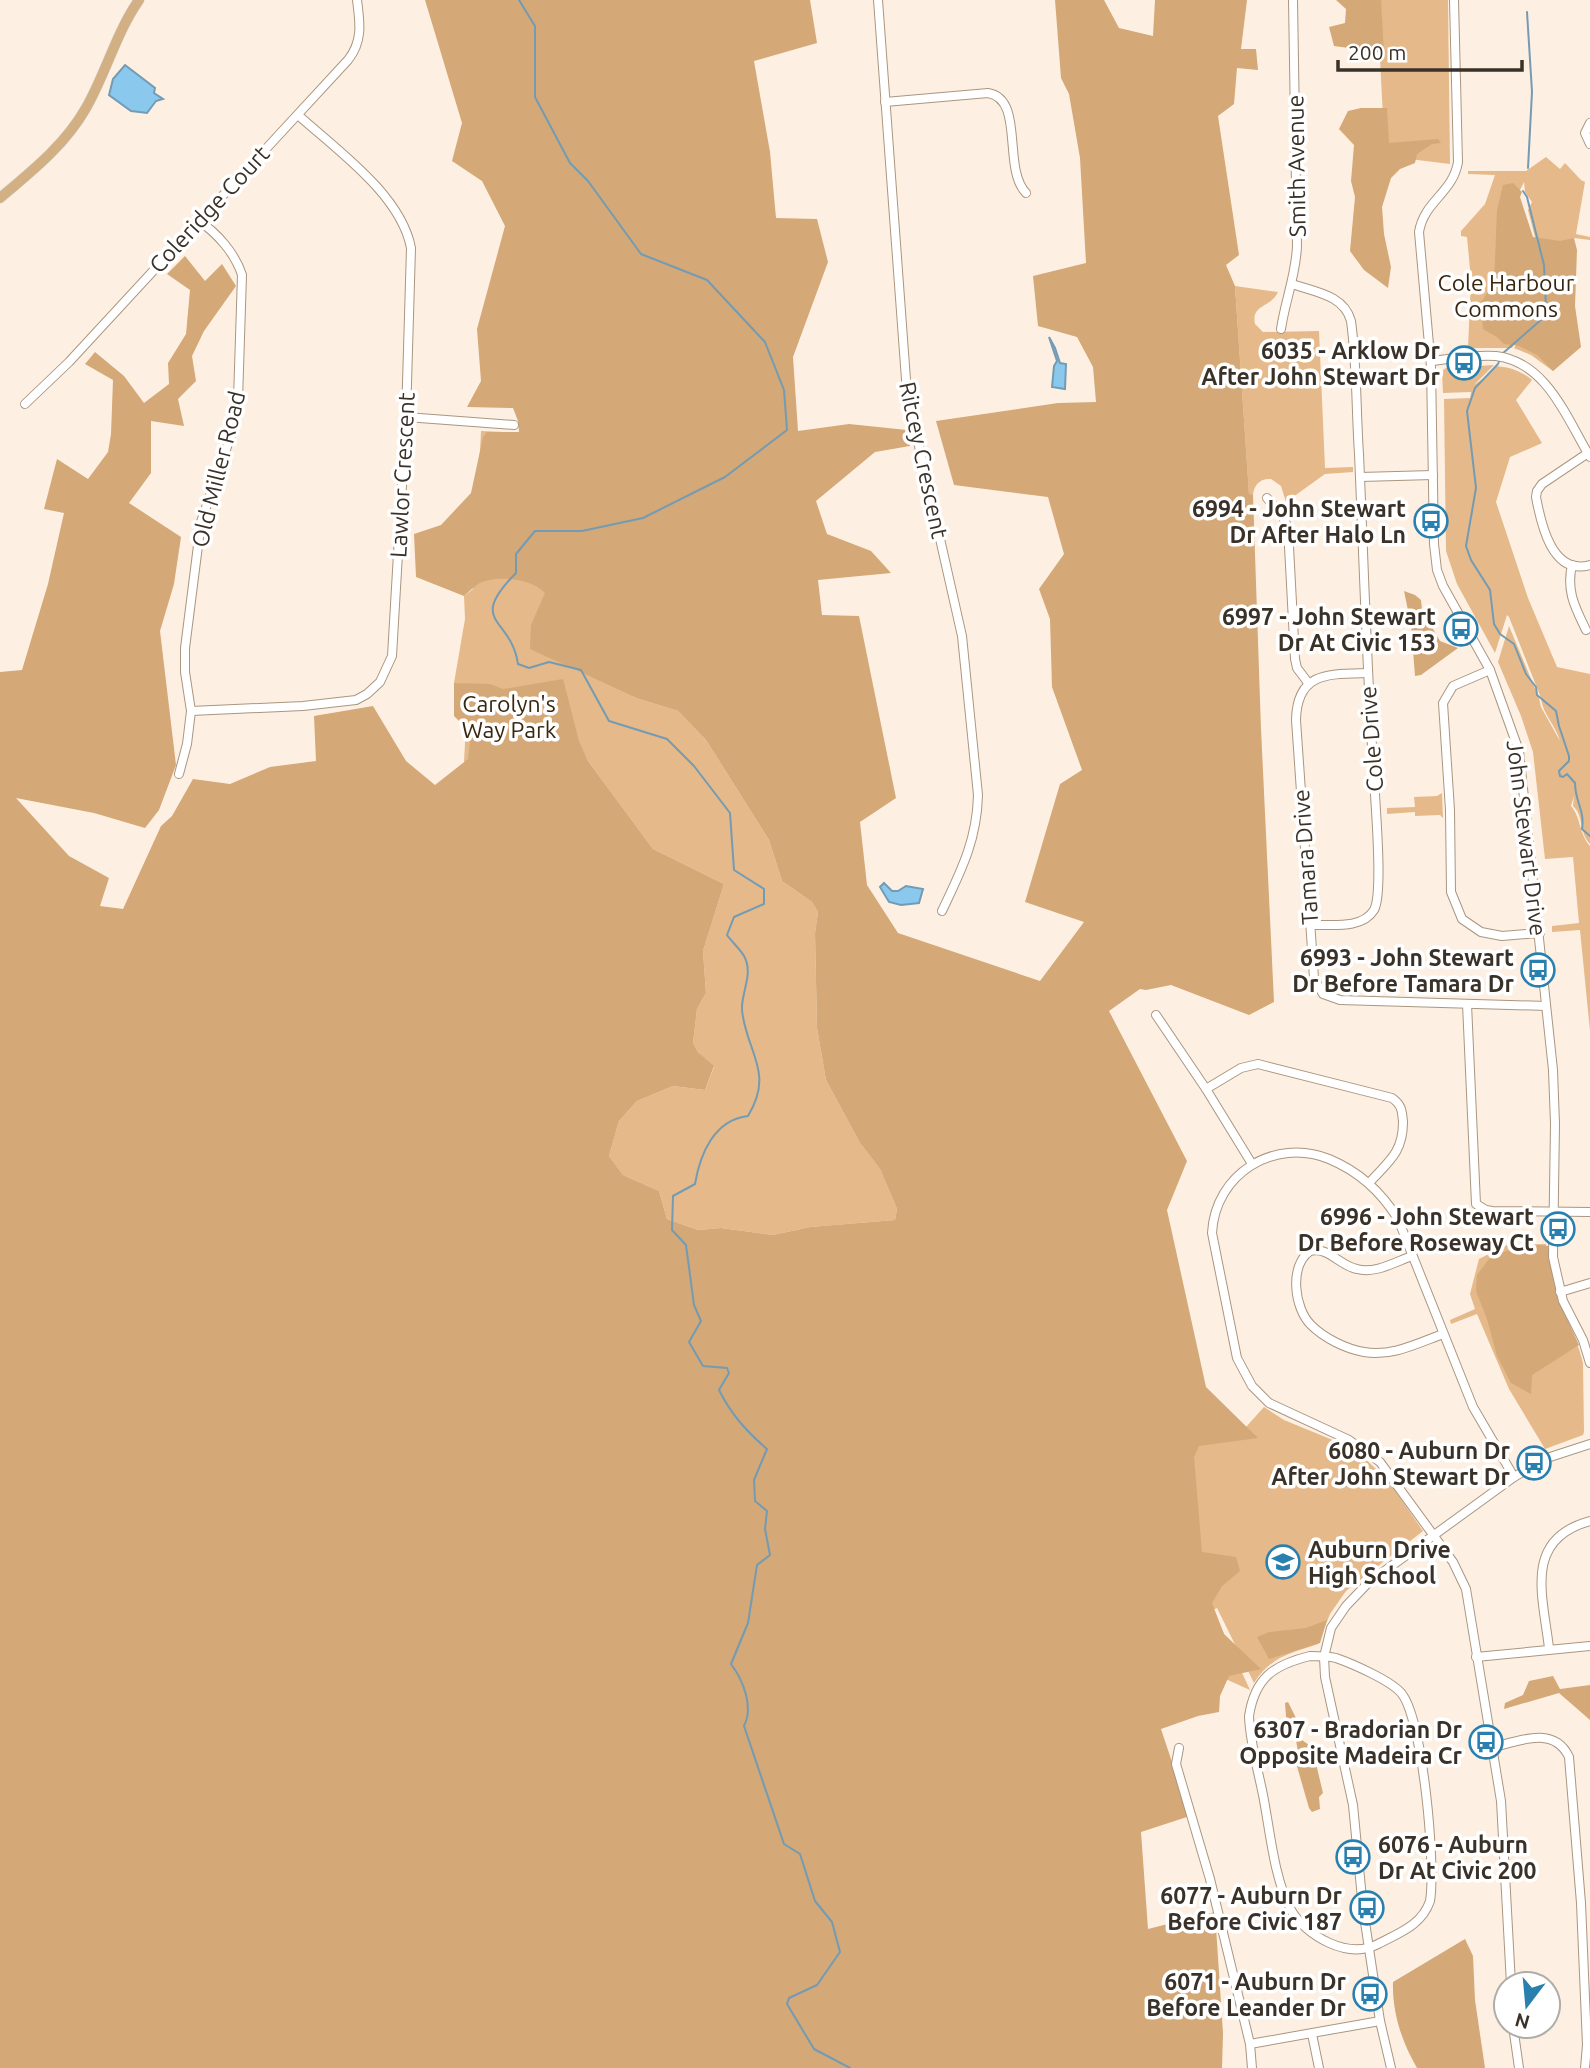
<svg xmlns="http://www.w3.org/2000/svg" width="1590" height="2068" viewBox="0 0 1590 2068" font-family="Ubuntu,sans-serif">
  <rect width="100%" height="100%" fill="#fdf0e2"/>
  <!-- green -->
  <g fill="#e5b989">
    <path d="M1377,0H1448L1450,164L1385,156Z"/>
    <path d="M1546,157L1560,169L1565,163L1581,180L1585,182L1576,234L1590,237V240L1574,238L1571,273L1578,349L1553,371L1531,355L1514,348L1517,344L1537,245L1528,210L1532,202L1525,192L1524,182L1517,196V339L1512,348H1468L1471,280L1467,237L1461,236V231L1485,204L1495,175L1468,174V171H1526Z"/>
    <path d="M1235,286L1278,292C1271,308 1251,304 1255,324L1263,332L1319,331L1325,468L1353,467V472L1325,474L1286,502L1281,486L1271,479C1261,478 1254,484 1253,495H1249Z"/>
    <path d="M1494,365L1474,385L1484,378L1495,366C1510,367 1521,371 1532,380L1516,400L1542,443L1510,457L1496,502L1528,598L1557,667L1590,674V844C1579,833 1584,816 1573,806L1574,796L1571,806C1581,817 1579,834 1590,846V1031L1580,930L1552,932V926L1579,923L1573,857L1545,859L1533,752L1521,716L1498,662L1509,626L1539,698L1541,707L1560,741C1556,726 1542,713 1541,698L1509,617L1507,615L1495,653L1457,584L1446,551L1444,399L1470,398V400L1471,392L1443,393L1442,371L1446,368Z"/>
    <path d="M481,431L524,433L565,665L636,698L678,711L706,740L769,840L782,881L812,902L818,912L815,933L817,1028L826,1080L860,1143L880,1169L897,1209L895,1220L810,1227L773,1235L721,1228L698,1230L667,1219L659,1191L623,1175L609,1156L619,1121L637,1101L673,1086L705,1090L714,1067L698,1052L693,1043L697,1009L706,993L703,951L724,884L653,849L588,761L580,745L464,762L468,684L454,683L465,619L464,596L473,589Z"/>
    <path d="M1442,793L1443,818L1440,815L1415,816V812L1387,814V808L1415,807L1414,797L1437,796Z"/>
    <path d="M1546,1244L1547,1264L1554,1295L1579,1349L1583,1363L1584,1432L1583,1435L1545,1449L1509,1389L1477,1314L1451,1324L1450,1320L1475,1309L1470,1294L1479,1259L1507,1245Z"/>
    <path d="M1264,1407L1284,1420L1340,1443L1361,1455L1387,1479L1423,1531L1346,1591L1330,1614L1318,1644C1291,1653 1270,1657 1254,1683L1217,1608L1213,1610L1250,1690L1221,1677L1160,1442L1237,1437Z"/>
  </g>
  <!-- forest -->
  <g fill="#d4a877">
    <path d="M425,0H810L817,43L754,61L770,152L776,218L817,219L828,262L793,357L798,431L849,424L907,430L910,446L875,452L816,501L827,534L871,551L891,573L818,580L822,615L859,616L896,798L860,822L867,885L898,933L1040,981L1084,922L1025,902L1060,784L1082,770L1052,687L1050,619L1039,589L1064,554L1048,497L954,485L936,421L1058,403L1096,402L1093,367L1077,337L1038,326L1033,276L1086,263L1080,158L1069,94L1061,78L1055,0H1104L1119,28L1153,36L1155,0H1247L1241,49H1256L1258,70L1237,68L1234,104L1218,116L1239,255L1226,265L1235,286L1249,494L1253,495L1261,729L1274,1002L1249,1015L1171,985L1146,990L1140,989L1109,1011L1187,1161L1167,1210L1206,1387L1258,1438L1199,1446L1194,1457L1202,1552L1236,1557L1240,1571L1222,1586L1212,1603L1224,1634L1261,1669L1229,1676L1220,1696L1219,1712L1198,1716L1161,1729L1190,1816L1141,1832L1148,1929L1215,1912L1223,2033L1222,2068H0V672L22,670L48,584L64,513L44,509L57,459L88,479L108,452L111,434L113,380L85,364L95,352L124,376L144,403L169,384L168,363L186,334L190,290L167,274L185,256L205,281L222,264L236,286L204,331L192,356L196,381L178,399L184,426L151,421V473L129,503L181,537L174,584L160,631L176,765L159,810L145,828L94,813L16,798L69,856L109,878L100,906L123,909L161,826L172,816L193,779L230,784L270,767L316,761L314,716L373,706L406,761L435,785L468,759L471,733L454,716V683L490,684L503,689L563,679L579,741L588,761L653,849L724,884L703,951L706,993L697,1009L693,1043L698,1052L714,1066L705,1090L673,1086L637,1101L619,1121L609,1156L623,1175L659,1191L667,1219L698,1230L721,1228L773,1235L810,1227L895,1220L897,1209L880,1169L860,1143L826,1080L817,1028L815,933L818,912L812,902L782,881L769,840L706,740L678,711L636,698L530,649L531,625L545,593C532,579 499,575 482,582C475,585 469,592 464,596L416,577L414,534L441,525L471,493L483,437L487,432H519L518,421L513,408L467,407L481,381L477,329L505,226L482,181L452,161L462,123Z"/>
    <path d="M1336,0H1381L1384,53L1334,46L1329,27L1345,23L1346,9Z"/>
    <path d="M1361,108H1387L1389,143L1438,139L1441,143L1432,144L1417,154L1415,163L1400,169L1391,178L1382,207L1384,234L1391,267L1388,288L1364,270L1350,251L1355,197L1351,181L1354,145L1339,129L1348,111Z"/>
    <path d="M1513,183L1522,192L1520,197L1533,237L1560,241L1574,238L1577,250L1575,306L1581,347L1553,371L1537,355L1519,346L1504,344L1497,337L1483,329L1481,302L1494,283L1497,210L1503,185Z"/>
    <path d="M1404,591L1415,595L1421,600L1422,610L1440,641L1458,648L1421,675L1415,676L1411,625Z"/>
    <path d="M1539,1245L1548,1246L1563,1310L1579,1345L1532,1375L1531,1394L1511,1383L1497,1356L1487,1319L1476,1291L1477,1275L1489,1259L1506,1251Z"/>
    <path d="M1327,1620L1320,1643L1269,1659L1257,1637L1269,1632L1306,1628Z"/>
    <path d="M1553,1676L1560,1689L1590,1685V1720L1559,1693L1504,1709L1505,1703L1523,1695L1529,1681Z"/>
    <path d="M1288,1702L1296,1718L1299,1738L1312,1747L1323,1793L1319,1797L1320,1809L1312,1812L1309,1808L1294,1756L1298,1752L1296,1740L1290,1737L1287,1729L1285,1703Z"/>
    <path d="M1465,1939L1473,1956L1475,2000L1485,2068H1417C1402,2042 1392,2013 1393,1982Z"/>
  </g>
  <!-- water -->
  <g fill="#8bc8ee" stroke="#739bb3" stroke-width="2">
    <path d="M125,65L155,88L154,93L163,99L156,101L147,113L131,111L109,95L113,79Z"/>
    <path d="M1049,337L1055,348L1060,363L1066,364L1065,389L1052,387L1054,366L1057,361Z"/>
    <path d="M884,883L892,891H898L906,886L923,889L919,903L901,905L889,902L880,887Z"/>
  </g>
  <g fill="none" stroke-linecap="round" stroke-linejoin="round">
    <!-- stream -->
    <g stroke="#739bb3" stroke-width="2">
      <path d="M519,0L535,26V97L570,163L588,181L641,254L707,280L765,342L784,390L787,430L725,477L643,518L582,531H535L516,554V573C466,624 511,616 518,664L529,668L549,662L581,670L609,721L667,739L694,766L730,813L734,870L764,889V904L734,917L727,935C732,942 740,949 744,956C754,974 741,992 742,1010C746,1052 775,1072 748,1116C714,1120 700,1154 695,1184L673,1196L672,1230L686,1245L694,1305L701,1321L689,1342L703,1366L727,1368L729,1373L719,1390C731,1414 746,1431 767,1449L754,1480L755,1501L767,1511L765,1529L770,1555L757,1565L748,1623L731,1664C743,1680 754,1707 744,1726L784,1844L800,1854L815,1901L832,1922L840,1952L817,1985L789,1998L787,2004L814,2049L850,2068"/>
      <path d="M1527,12L1532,92L1528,168"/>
      <path d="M1523,191L1527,197L1544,265L1546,308"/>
      <path d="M1502,354L1542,319"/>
      <path d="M1500,359L1498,364L1475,388L1467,411L1476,488L1466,546L1471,560L1490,590L1494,624L1500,634L1514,644L1526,674L1536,687L1537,695L1556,711L1559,726L1569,756V761L1559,771L1560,776L1563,777L1567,774L1575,783C1575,802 1585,810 1582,829L1590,836"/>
    </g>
    <defs>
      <g id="minor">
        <path d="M878,0L907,393L962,636L978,795C977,840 961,871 942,911"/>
        <path d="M1454,0L1458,162C1453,193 1424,201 1419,232L1431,367L1434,544L1437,570L1443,586L1490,670L1519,751L1553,1070L1555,1124L1553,1257L1563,1301L1583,1340L1590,1363"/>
        <path d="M885,102L988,93C1025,99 1002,168 1026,193"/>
        <path d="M1590,123L1585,133L1590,144"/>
        <path d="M1292,284C1315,292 1344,295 1351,321C1357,365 1356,410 1359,454C1364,567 1367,680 1375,794C1376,816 1383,894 1374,910C1362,930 1329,924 1310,925"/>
        <path d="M1281,329C1285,301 1296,275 1297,246L1293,0"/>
        <path d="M1431,361C1452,359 1475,354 1496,356C1547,362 1567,419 1590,457"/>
        <path d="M25,404L69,362L348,60C363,41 360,23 357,0"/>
        <path d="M406,417L514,425"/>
        <path d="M1588,453L1542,484L1537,491L1536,497C1541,524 1552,576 1590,565"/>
        <path d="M1360,477L1433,475"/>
        <path d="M1267,498L1282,515L1288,528L1295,659L1297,668L1309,684"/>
        <path d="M1572,565C1566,591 1575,607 1586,630"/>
        <path d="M1490,670L1453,686L1443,703L1450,810L1451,892L1462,919L1481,932L1502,936L1540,933"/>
        <path d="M1367,673C1328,674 1297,672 1296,720L1314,978L1323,994L1340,1000L1546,1006"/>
        <path d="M191,711L303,706L356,700L367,694L380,682L392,656L406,417L411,248C401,195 337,150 298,115"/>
        <path d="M179,774L187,744L191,711L185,672V648L201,522L231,435L238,400L242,275C235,253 217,233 198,220"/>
        <path d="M1467,1004L1476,1204L1486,1210L1492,1211L1590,1212"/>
        <path d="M1156,1015L1206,1089L1252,1164"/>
        <path d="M1206,1089L1241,1068L1258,1064L1392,1098C1402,1105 1402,1111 1403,1122C1403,1153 1388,1162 1369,1183"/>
        <path d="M1412,1256C1395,1262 1375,1274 1357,1269C1340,1266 1328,1246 1310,1251C1289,1266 1294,1308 1311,1325C1324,1338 1346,1349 1364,1352C1392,1357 1418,1343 1443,1334"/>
        <path d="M1560,1292L1590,1283"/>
        <path d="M1549,1648C1543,1596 1523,1539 1590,1521"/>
        <path d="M1310,1656C1318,1656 1328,1656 1336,1658C1353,1664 1392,1681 1402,1694C1423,1722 1436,1865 1430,1901C1422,1925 1399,1933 1378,1944C1348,1960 1306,1936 1291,1910C1274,1879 1270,1830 1263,1795C1258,1770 1250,1743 1249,1716C1255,1678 1273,1665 1310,1656Z"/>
        <path d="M1476,1657L1590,1646"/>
        <path d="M1179,1748L1176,1764L1210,1879L1250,2044L1252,2068"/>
        <path d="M1491,1748C1518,1741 1554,1725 1569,1757L1581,1903L1587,2045L1585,2068"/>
        <path d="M1511,1984L1501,1801L1466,1589L1453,1562L1380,1462L1349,1440L1269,1403L1252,1386L1237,1358L1212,1233C1215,1174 1274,1137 1329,1159C1358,1171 1382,1193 1398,1219L1473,1407L1514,1477"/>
        <path d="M1513,2026L1519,2068"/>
        <path d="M1312,2034L1319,2068"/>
        <path d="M1250,2044L1380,2021"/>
        <path d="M1391,2068L1380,2021L1363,1909L1353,1805L1325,1677L1324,1657L1331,1628L1346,1606L1368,1583L1514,1477L1547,1458L1590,1444"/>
      </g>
      <path id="major" d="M0,198C32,171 65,145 86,108C106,73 116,33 139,0"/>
    </defs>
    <!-- minor casing -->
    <use href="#minor" stroke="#aa9681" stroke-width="10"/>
    <!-- major casing -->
    <use href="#major" stroke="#d8d6d4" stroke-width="11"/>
    <!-- minor -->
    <use href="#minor" stroke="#fff" stroke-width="8"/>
    <!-- major -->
    <use href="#major" stroke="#d3b084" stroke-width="10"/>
  </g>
  <!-- icons -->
  <defs>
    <symbol id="bus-ring" viewBox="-11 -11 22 22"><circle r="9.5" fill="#fff" stroke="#2980af" stroke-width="1.5"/><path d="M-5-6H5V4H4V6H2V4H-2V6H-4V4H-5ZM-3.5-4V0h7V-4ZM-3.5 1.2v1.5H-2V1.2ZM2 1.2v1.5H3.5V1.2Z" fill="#2980af"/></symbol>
    <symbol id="school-ring" viewBox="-11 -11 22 22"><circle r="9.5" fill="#fff" stroke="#2980af" stroke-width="1.5"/><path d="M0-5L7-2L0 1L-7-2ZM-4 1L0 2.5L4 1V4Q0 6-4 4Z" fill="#2980af"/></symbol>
  </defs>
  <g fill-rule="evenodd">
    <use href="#bus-ring" x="1445" y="344" width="38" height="38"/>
    <use href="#bus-ring" x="1412" y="502" width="38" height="38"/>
    <use href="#bus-ring" x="1442" y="610" width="38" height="38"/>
    <use href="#bus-ring" x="1519" y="951" width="38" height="38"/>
    <use href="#bus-ring" x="1539" y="1210" width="38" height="38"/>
    <use href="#bus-ring" x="1515" y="1444" width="38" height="38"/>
    <use href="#school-ring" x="1264" y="1543" width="38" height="38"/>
    <use href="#bus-ring" x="1467" y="1723" width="38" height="38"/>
    <use href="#bus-ring" x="1334" y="1838" width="38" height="38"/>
    <use href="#bus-ring" x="1348" y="1889" width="38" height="38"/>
    <use href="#bus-ring" x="1351" y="1975" width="38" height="38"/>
  </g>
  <g text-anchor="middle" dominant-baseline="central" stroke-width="7" stroke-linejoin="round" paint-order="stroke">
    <!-- street labels -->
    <g font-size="23" fill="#3a3229" stroke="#fff">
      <text transform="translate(1296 166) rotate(-91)">Smith Avenue</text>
      <text transform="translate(209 209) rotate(-47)">Coleridge Court</text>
      <text transform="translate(924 460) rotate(78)">Ritcey Crescent</text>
      <text transform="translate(218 469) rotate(-76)">Old Miller Road</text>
      <text transform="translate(402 475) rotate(-87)">Lawlor Crescent</text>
      <text transform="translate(1371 739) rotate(-94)">Cole Drive</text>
      <text transform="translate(1527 838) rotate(83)">John Stewart Drive</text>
      <text transform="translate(1305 857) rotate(-94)">Tamara Drive</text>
    </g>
    <!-- park labels -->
    <g font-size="23" fill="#392610" stroke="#fff">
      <text x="1506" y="282">Cole Harbour<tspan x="1506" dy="26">Commons</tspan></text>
      <text x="509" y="703">Carolyn's<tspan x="509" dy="26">Way Park</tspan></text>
    </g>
    <!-- poi labels -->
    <g font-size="23" font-weight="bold" fill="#3a3229" stroke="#fff" text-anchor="end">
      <text x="1440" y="350">6035 - Arklow Dr<tspan x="1440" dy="26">After John Stewart Dr</tspan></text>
      <text x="1406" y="508">6994 - John Stewart<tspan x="1406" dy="26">Dr After Halo Ln</tspan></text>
      <text x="1436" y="616">6997 - John Stewart<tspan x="1436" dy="26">Dr At Civic 153</tspan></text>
      <text x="1514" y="957">6993 - John Stewart<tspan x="1514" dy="26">Dr Before Tamara Dr</tspan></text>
      <text x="1534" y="1216">6996 - John Stewart<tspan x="1534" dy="26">Dr Before Roseway Ct</tspan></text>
      <text x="1510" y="1450">6080 - Auburn Dr<tspan x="1510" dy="26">After John Stewart Dr</tspan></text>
      <text x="1308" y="1549" text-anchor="start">Auburn Drive<tspan x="1308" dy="26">High School</tspan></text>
      <text x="1462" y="1729">6307 - Bradorian Dr<tspan x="1462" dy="26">Opposite Madeira Cr</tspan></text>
      <text x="1378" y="1844" text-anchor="start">6076 - Auburn<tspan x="1378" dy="26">Dr At Civic 200</tspan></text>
      <text x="1342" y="1895">6077 - Auburn Dr<tspan x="1342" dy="26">Before Civic 187</tspan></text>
      <text x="1346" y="1981">6071 - Auburn Dr<tspan x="1346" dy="26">Before Leander Dr</tspan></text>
    </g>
  </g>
  <!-- north arrow -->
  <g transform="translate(1527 2005) rotate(196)"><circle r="33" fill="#ffffff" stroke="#b0ada9" stroke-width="2"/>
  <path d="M0-5L12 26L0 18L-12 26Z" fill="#2980af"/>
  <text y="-10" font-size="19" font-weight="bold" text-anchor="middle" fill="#3a3229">N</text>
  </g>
  <!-- scale -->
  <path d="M1338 60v10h184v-10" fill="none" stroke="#3a3229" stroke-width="3.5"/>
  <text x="1348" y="60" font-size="21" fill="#3a3229" stroke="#ffffff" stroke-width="5" paint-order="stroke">200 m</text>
</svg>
